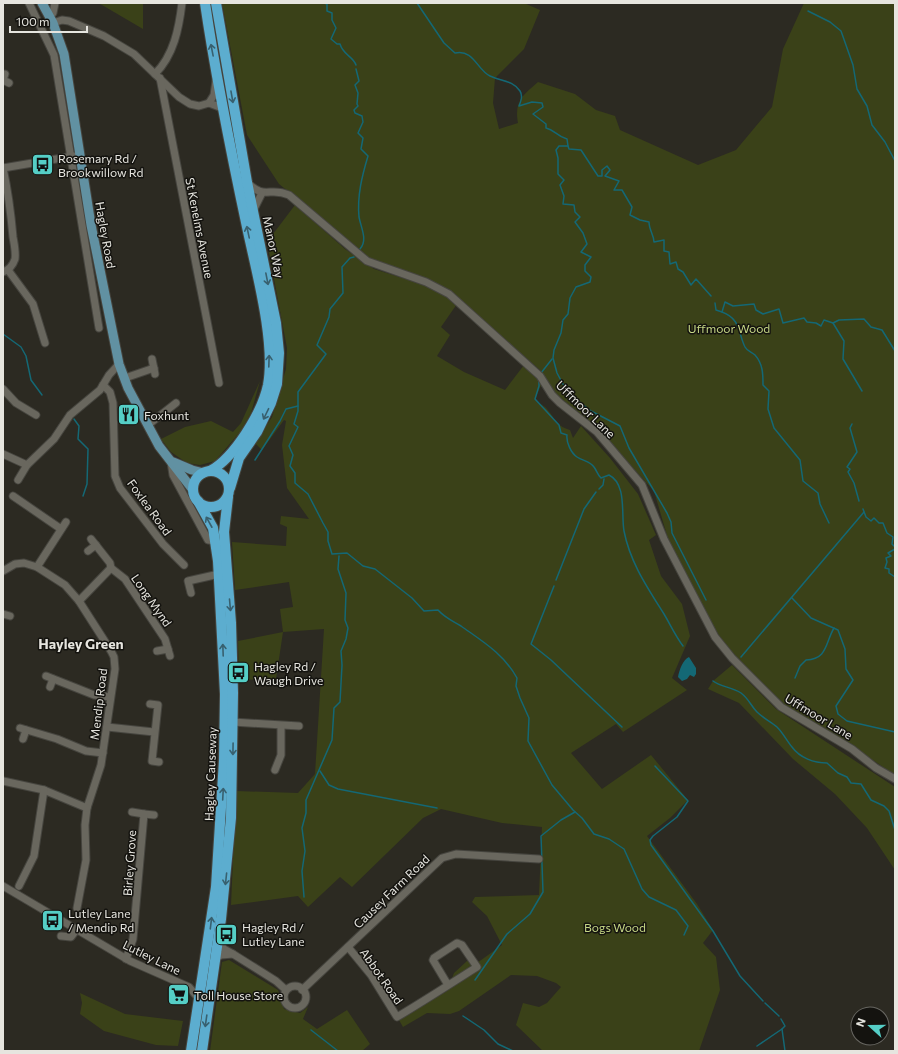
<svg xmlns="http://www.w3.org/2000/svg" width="898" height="1054" viewBox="0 0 898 1054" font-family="Commissioner,sans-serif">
  <rect width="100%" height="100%" fill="#2c2a22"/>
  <!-- green -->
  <g fill="#3a4118">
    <path d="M98,3H143V29L102,5Z"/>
    <path d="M222,3H524L540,10L524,49L495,78L493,103L499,129L518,123C514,101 523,95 538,82L575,94L596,110L615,116L620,130L698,165L736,150L772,107L783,49L804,3H895V775L840,738L782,704L736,658L709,622L671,549L654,491L593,424L554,393L540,370L450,292L373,261L359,253L320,217L279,184L247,135Z"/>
    <path d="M295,205L345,249L374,269L428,286L446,295L457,304L441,327L450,335L437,356L464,372L505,390L524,365L542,383L535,399C538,403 541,404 545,407C555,417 554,425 570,430L573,438L581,426L610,458L638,494L656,535L649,540L661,576L682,604L690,636L672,678L687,690L623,732L616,724L571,753L602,789L651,755L688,800L670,818L647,836L697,904L713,930L703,943L716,957L720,990L699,1051H543L516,1025L523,1003L539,1007L547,1003L561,987L556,983L537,976L511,975L459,1011L450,1014L427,1013L403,1027L399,1020L447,991L454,973L467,961L477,963L502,945L487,916L472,902L475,897L539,895L542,827L502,823L441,809L423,818L352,887L340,877L308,907L298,896L231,905L236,791L298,793L315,774L324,629L283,632L276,679L239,680L238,641L283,632L280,609L293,607L289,582L235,590L232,542L286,546L287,527L280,524L281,516L309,519L287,488L282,445L286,421L284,420L262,450L255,443L272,417L286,369L287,348L267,242Z"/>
    <path d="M260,381L251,413L241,431L215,461L200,465L187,463L171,452L161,439L185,427L211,421L233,432L241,423Z"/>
    <path d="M732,665L776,709L895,787V870L867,828L835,794L793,759L739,703L708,689L713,681Z"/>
    <path d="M229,960L278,990L284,1009L300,1013L308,1007L303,1019L317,1029L347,1010L370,1044L362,1051H210L222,962Z"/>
    <path d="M80,993L125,1014L183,1021L178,1046L156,1045L104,1031L80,1014L82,1003Z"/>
  </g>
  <!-- water -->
  <path fill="#146875" d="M689,657L696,668V674L694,677L690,675L687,679L682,681L678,677C679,671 683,659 689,657Z"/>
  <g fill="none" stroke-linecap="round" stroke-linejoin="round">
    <!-- stream -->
    <g stroke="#146875" stroke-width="1.5">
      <path d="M324,3L327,4V11L332,13V20L336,28L331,39L337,44H340C343,55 353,56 356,65"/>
      <path d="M417,3L444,43L455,53C474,49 477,70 490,76C500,81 513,80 520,91C523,96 521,101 519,106L532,102L542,103L543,107L533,114L546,124V128C555,130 556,136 567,139L568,146H559L556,150L558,158V174L564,180L560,185L564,196L563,204L574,205L575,212L580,217L575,222L583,233L587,244L581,252L591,257L585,265V271L591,277L590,282L576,287L570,298L568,314L563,320L561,333L554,350L553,358L557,373L570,397"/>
      <path d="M808,11L830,22L841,31L853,65L857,89L867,106L872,125L885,142L895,161"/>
      <path d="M356,69L359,81L355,85L358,93L357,104L358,106L354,110L355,113L362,116L363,122L358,133L363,138L361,149L368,156C362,176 357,196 359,217C361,228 368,240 360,249"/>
      <path d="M568,146L569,149L581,150L598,176H602V170L607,166L610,170L605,176L619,181L614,190H622L632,207L630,215L640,220L649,222C649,230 654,235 654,242L664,240V251L669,252L670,264L676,262L678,269L683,272L691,285L696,279L711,296"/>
      <path d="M354,257L350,258L342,267L343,293L330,309L329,317L317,345L326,354L298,392V411L294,424L298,427L289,446L293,455L290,466L295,473V483L308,494L323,523L328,532V541L332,554L347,553L363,566L375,569L412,598L424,611L438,610C445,618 453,621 461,626C482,641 504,654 517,678L516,686L520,698L529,718L528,741L552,785L573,810L582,818L594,834L609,839L624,849L642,889L649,897L676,910L688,926L684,935"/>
      <path d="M715,303L716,310L722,312L725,302L733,306L754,304L756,310L763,314L779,309L783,323L804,318L807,322L816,323L821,326L824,320L833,323L839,320L864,319L871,327L882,330L895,351"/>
      <path d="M722,312C741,319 738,333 745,347C747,351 752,352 755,355C763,364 763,374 763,385L769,391L768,409L774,428L800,460L803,481L818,493L820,504L829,523"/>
      <path d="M833,323L844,341L843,359L862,391"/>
      <path d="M3,334L21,347L26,356L31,380L42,395"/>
      <path d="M541,373L552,359"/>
      <path d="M539,381V386L535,399L559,425L561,433L567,435C566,442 571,453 577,457C583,461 590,461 594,467C597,471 597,474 601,478L609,475C627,484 621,514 624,531C630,562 647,587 664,614C670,624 675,635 683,646"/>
      <path d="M577,400L591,411L620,426L629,448L667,513L671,522L672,533L706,600"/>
      <path d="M74,419L79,426L78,439L88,449L87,484L83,496"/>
      <path d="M852,424L850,428L857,452L847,467L850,469L848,472L854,483L859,501"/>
      <path d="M255,460L280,421L286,409L298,406"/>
      <path d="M599,489L603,485L604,479"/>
      <path d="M863,509L866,517L871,521L874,518L879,523H883L887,533L893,537L892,544L895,547"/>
      <path d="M895,549L888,553L891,556L886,558L887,562L885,568L889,569V573L895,577"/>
      <path d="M556,580L584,509L596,492"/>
      <path d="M554,586L531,644L551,660L622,727"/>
      <path d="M792,598L811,618L838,630L845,649L846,669L853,680L836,706L838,714L847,721L895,732"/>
      <path d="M741,657L864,512"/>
      <path d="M795,678L800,666L806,660C828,659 825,643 834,628"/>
      <path d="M713,681C721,687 732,687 741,693C749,699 751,706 757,712C763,718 771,722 777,727C783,733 787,741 792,747C800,758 814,763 827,763L838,773L847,777L851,783L861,784L871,800L884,806L889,811L895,830"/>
      <path d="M655,766L688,801L677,817L653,836L650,840L651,845L713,931L740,976L763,1001"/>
      <path d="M320,771L329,785L338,789L437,808"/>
      <path d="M304,897L302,871L305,851L302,828L306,813V800L332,740L334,708L340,702L342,665L341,651L346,639L348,628L345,620L346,593L338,569L339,556"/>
      <path d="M475,980L507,934L530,914L543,892L541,836L561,820L575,812"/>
      <path d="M765,1003L779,1016"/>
      <path d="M463,1016L484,1030L498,1044L513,1051"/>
      <path d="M781,1019L785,1026L782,1029L785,1051"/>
      <path d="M311,1030L338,1051"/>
      <path d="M757,1046L782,1029"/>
    </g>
    <defs>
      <g id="minor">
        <path d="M29,3L54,55L99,328"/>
        <path d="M49,15L53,13L55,3"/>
        <path d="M53,23L62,20L69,21L104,36L134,54L179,97L190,104L199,106L209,103L222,108"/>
        <path d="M5,74L3,80L9,83"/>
        <path d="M155,74C174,55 179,28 182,3"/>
        <path d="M160,78L219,383"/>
        <path d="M209,103L214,95L216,81"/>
        <path d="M3,168C8,191 11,214 13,237C14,243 16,252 15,259C13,265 9,270 3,272"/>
        <path d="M3,168L74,156"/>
        <path d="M247,182C265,201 269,186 289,195L367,261L426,282L449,294L540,376L552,395L560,403L597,432L642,485L664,539L715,637L732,658L781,707L852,749L876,768L895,779"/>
        <path d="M253,211L262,193"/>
        <path d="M8,270L33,304L45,343"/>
        <path d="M152,359L155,374"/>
        <path d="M125,378L154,368"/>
        <path d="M103,385L110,392L113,403L115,476L120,488L163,544L184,565"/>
        <path d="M3,389L16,403L36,415"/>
        <path d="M148,425L176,403"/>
        <path d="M3,454L27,465L54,439L70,415L100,390L109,375L119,364"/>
        <path d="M171,462L173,475L208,540L216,541"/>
        <path d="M18,480L27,465"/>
        <path d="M13,496L61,529"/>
        <path d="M91,539L110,563L111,568"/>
        <path d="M88,551L96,545"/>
        <path d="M37,567L66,522"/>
        <path d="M3,571L15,564L24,563L37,567L65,585L79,601L111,651L114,657L115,669L101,765L87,808L85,825L86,860L77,908"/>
        <path d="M191,593L188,581L219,574"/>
        <path d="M79,601L111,568L125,579L165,639L170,656"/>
        <path d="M3,614L10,616"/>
        <path d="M157,651L168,649"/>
        <path d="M46,676L94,695L110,697"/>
        <path d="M50,687L53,679"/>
        <path d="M150,704L158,705L152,761L159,762"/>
        <path d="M233,722L299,726"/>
        <path d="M107,727L154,732"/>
        <path d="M20,728L57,739L86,751L103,753"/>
        <path d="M23,739L26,730"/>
        <path d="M275,770L281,755V726"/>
        <path d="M3,781L44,790L87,808"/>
        <path d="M144,814L154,815"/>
        <path d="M3,886L130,961L189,987L200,1000"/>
        <path d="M19,886L34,856L44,790"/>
        <path d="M61,936L71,937L77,929"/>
        <path d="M348,947L371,975L397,1017C424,1001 450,984 477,967L462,945L457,943L434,958L433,960L448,985"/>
        <path d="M233,954L276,981L286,990"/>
        <path d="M216,958L221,955L233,954L224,949L219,941"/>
        <path d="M126,959L133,939L144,814L132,812"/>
        <circle cx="295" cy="997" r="11"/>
        <path d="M302,990L442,858L456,854L539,859"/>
      </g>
      <g id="major">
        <path d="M42,3L53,23L64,54L91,225L119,364L128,388L159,446L193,490"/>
        <path d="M173,462L192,470L204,473"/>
      </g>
      <g id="highway">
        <path d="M205,3C216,78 231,152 247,227C256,270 276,342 268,385C262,413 234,458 210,471"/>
        <path d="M216,3L247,182L276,323L279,353L277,384L271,403L257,432L239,458L230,488"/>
        <circle cx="211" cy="489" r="18"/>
        <path d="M191,1051L216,887L224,760L225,694L218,561L213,528L198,501"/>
        <path d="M202,1051L221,919L231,818L233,693L231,623L224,532L228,497"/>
      </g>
    </defs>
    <!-- minor casing -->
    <use href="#minor" stroke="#46453f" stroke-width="9"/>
    <!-- major casing -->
    <use href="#major" stroke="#46453f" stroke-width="11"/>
    <!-- highway casing -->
    <use href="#highway" stroke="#46453f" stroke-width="12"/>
    <!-- minor -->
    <use href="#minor" stroke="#69675e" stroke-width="7"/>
    <!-- major -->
    <use href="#major" stroke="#6191a2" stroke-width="9"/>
    <!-- highway -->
    <use href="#highway" stroke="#5cadcf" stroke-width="10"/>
  </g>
  <!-- one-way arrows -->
  <defs><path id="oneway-shaft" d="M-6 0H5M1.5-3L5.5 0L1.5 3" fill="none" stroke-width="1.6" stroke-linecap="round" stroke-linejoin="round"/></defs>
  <g stroke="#38606f">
    <use href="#oneway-shaft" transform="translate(212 50) rotate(-101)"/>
    <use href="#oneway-shaft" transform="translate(232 97) rotate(80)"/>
    <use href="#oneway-shaft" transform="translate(248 232) rotate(-102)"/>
    <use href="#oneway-shaft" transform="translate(267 279) rotate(79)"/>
    <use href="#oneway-shaft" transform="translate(269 361) rotate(-88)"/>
    <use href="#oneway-shaft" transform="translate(266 414) rotate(116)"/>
    <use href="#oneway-shaft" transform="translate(209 522) rotate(-119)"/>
    <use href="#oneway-shaft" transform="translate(230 605) rotate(85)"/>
    <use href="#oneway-shaft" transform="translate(223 650) rotate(-92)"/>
    <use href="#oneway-shaft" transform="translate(233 749) rotate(91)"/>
    <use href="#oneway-shaft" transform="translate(223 794) rotate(-87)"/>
    <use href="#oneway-shaft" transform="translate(226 879) rotate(96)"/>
    <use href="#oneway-shaft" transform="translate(211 923) rotate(-83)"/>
    <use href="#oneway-shaft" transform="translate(206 1021) rotate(98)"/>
  </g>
  <!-- icons -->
  <defs>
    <symbol id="bus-square" viewBox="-11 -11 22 22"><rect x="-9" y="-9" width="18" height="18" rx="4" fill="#55cec6" stroke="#14130f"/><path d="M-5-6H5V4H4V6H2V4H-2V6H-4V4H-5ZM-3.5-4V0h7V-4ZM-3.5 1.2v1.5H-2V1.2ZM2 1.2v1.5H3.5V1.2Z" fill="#111"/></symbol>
    <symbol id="restaurant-square" viewBox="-11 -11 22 22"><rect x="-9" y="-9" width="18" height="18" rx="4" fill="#55cec6" stroke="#14130f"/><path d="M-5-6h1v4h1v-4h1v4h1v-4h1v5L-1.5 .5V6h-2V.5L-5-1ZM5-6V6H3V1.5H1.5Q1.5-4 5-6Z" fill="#111"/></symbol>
    <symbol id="supermarket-square" viewBox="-11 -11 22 22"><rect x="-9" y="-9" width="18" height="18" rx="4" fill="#55cec6" stroke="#14130f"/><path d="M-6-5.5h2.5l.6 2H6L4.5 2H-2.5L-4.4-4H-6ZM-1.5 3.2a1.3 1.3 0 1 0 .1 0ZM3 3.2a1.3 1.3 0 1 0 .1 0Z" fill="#111"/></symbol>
  </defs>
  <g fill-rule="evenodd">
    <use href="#bus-square" x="30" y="152" width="25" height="25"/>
    <use href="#restaurant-square" x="116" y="402" width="25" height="25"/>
    <use href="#bus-square" x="226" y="660" width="25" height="25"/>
    <use href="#bus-square" x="40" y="908" width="25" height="25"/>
    <use href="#bus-square" x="214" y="922" width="25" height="25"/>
    <use href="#supermarket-square" x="166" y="982" width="25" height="25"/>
  </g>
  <g text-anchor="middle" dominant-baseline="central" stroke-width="3" stroke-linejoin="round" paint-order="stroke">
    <!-- poi labels -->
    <g font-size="12" fill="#e6e5df" stroke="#14130f" text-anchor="start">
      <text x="58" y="158">Rosemary Rd /<tspan x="58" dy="14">Brookwillow Rd</tspan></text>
      <text x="144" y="415">Foxhunt</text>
      <text x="254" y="666">Hagley Rd /<tspan x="254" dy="14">Waugh Drive</tspan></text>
      <text x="68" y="913">Lutley Lane<tspan x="68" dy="14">/ Mendip Rd</tspan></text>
      <text x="242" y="927">Hagley Rd /<tspan x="242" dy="14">Lutley Lane</tspan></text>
      <text x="194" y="995">Toll House Store</text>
    </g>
    <!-- street labels -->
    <g font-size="12" fill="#e6e5df" stroke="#14130f">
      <text transform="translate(200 228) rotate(79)">St Kenelms Avenue</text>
      <text transform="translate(106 235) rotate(80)">Hagley Road</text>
      <text transform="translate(274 247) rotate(78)">Manor Way</text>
      <text transform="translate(586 409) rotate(44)">Uffmoor Lane</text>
      <text transform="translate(150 507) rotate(54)">Foxlea Road</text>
      <text transform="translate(152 600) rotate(55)">Long Mynd</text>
      <text transform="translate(98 704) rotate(-83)">Mendip Road</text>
      <text transform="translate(819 716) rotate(31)">Uffmoor Lane</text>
      <text transform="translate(210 774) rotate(-88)">Hagley Causeway</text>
      <text transform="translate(129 863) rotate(-86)">Birley Grove</text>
      <text transform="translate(391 891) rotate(-44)">Causey Farm Road</text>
      <text transform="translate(152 957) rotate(26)">Lutley Lane</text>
      <text transform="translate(382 976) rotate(55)">Abbot Road</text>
    </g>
    <!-- park labels -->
    <g font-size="12" fill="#c6d785" stroke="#14130f">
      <text x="729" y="328">Uffmoor Wood</text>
      <text x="615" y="927">Bogs Wood</text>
    </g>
    <!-- quarter labels -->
    <g font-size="14" font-weight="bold" fill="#e6e5df" stroke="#14130f">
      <text x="81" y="643">Hayley Green</text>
    </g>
  </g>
  <!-- border -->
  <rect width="898" height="1054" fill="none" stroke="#e6e5df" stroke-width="8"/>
  <!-- north arrow -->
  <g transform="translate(870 1026) rotate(291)"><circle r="19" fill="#14130f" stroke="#686762"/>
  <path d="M0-3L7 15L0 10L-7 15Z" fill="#55cec6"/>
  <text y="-6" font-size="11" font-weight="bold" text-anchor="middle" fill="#e6e5df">N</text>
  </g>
  <!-- scale -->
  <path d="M10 26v6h77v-6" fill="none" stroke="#e6e5df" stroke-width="2"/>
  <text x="16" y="26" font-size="12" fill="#e6e5df" stroke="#14130f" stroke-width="3" paint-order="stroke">100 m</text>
</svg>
